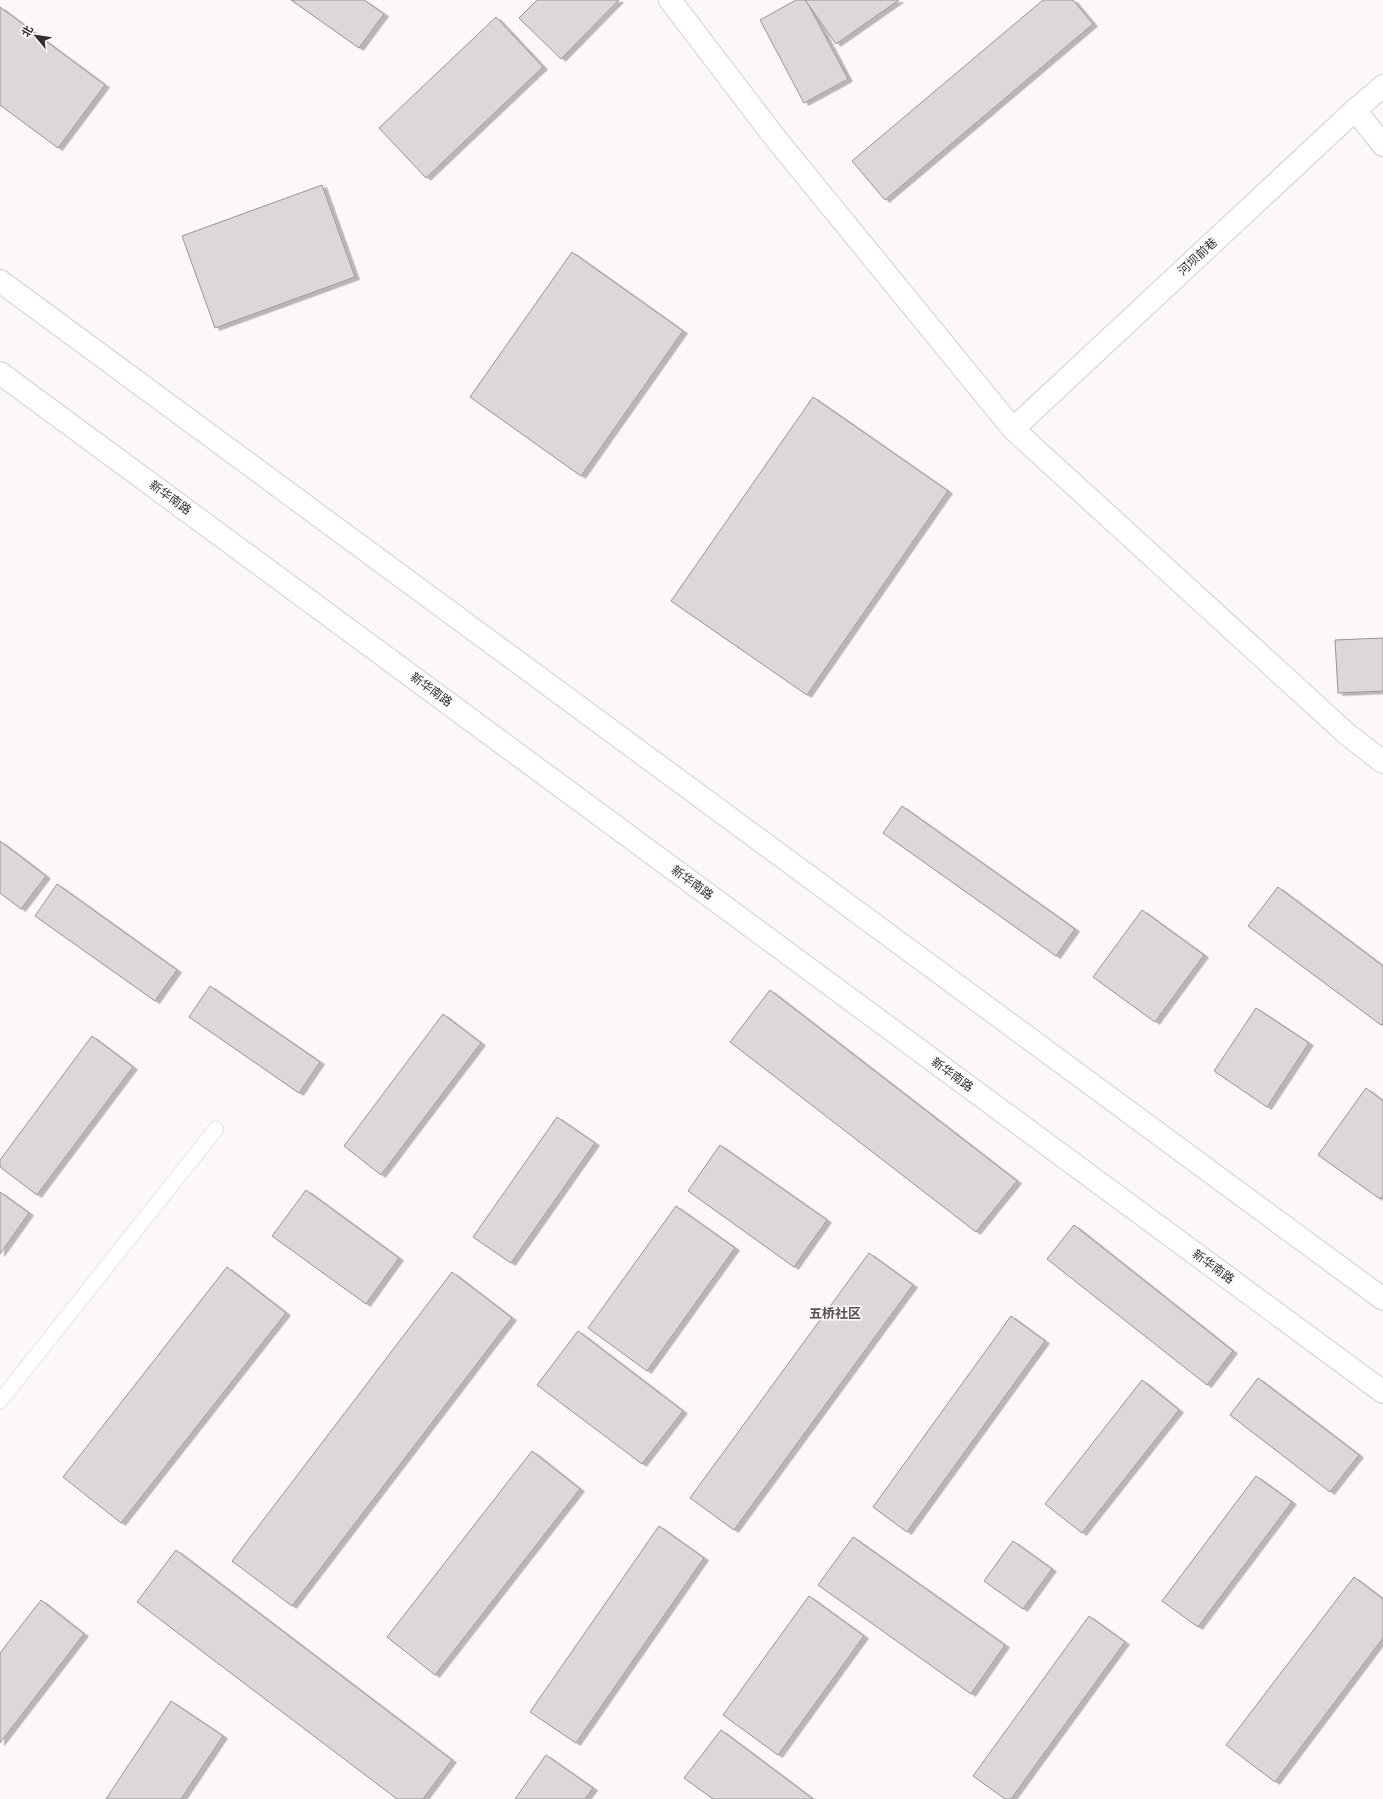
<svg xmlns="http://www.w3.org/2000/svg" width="1383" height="1799" viewBox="0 0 1383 1799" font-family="'Sofia Sans Condensed','Noto Sans SC',sans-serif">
  <defs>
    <filter id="shadow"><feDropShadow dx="4.5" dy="2.5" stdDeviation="0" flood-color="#0004"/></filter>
  </defs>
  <rect width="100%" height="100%" fill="#fcf7f9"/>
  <!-- building -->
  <g fill="#ddd8d8" stroke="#999494" filter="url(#shadow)">
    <path d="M291,0H364L384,14L359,48Z"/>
    <path d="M537,0H619L561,59L519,18Z"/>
    <path d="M796,0H806L848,79L804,103L760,20Z"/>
    <path d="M805,0H899L836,44Z"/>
    <path d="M1043,0H1073L1093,24L885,200L852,161Z"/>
    <path d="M0,7L105,85L58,148L0,105Z"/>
    <path d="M496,17L543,67L426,178L379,128Z"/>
    <path d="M322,185L355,277L215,328L182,236Z"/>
    <path d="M572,252L683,331L581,476L470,397Z"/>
    <path d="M813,397L948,491L807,695L671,601Z"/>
    <path d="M1383,638V691L1338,693L1335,640Z"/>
    <path d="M902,806L1075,929L1056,956L883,833Z"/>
    <path d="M0,841L46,876L21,909L0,893Z"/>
    <path d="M57,884L177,970L155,1001L35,916Z"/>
    <path d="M1278,887L1383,966V1023L1381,1025L1248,926Z"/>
    <path d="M1142,910L1204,955L1155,1022L1093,977Z"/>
    <path d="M210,986L320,1062L299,1093L189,1017Z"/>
    <path d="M770,990L1017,1181L976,1232L730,1042Z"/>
    <path d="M1256,1008L1309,1043L1267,1107L1214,1071Z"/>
    <path d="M443,1014L481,1043L381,1175L344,1146Z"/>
    <path d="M92,1036L133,1067L37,1195L0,1167V1160Z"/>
    <path d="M1366,1088L1383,1101V1195L1380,1199L1318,1155Z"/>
    <path d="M557,1117L595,1143L511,1263L473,1237Z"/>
    <path d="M720,1145L827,1220L794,1267L688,1191Z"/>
    <path d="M306,1190L399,1258L366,1304L272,1236Z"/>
    <path d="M0,1192L29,1213L0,1254Z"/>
    <path d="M676,1206L735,1248L647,1371L588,1328Z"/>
    <path d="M1074,1225L1233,1351L1207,1385L1047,1259Z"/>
    <path d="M869,1253L913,1285L734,1530L690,1498Z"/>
    <path d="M227,1267L286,1313L121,1523L63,1477Z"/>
    <path d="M452,1272L512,1318L292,1606L232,1561Z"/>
    <path d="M1011,1316L1045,1341L907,1532L873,1507Z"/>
    <path d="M578,1331L683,1411L642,1464L537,1385Z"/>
    <path d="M1258,1378L1359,1455L1330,1492L1230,1415Z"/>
    <path d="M1142,1380L1179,1410L1082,1533L1045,1504Z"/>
    <path d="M532,1451L580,1489L435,1675L387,1637Z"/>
    <path d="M1256,1476L1292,1502L1198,1627L1162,1601Z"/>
    <path d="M659,1526L704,1558L576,1743L530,1712Z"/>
    <path d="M853,1537L1005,1645L971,1694L818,1585Z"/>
    <path d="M1013,1541L1052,1569L1023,1609L984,1581Z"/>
    <path d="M176,1550L452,1760L423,1799H397L137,1602Z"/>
    <path d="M1354,1577L1383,1599V1638L1275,1782L1226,1745Z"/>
    <path d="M809,1596L864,1636L778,1755L723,1715Z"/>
    <path d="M41,1600L84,1634L0,1743V1653Z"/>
    <path d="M1089,1616L1125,1642L1011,1799H1005L973,1776Z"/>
    <path d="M171,1701L223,1736L181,1799H106Z"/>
    <path d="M721,1730L813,1799H713L684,1778Z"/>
    <path d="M546,1755L593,1788L585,1799H515Z"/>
  </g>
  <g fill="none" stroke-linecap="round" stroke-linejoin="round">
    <defs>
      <path id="service" d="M0,1401L216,1129"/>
      <g id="minor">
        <path d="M670,0L776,139L1013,429L1348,735L1383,762"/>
        <path d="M1355,110L1383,145"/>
        <path d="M1013,429L1355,110L1383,86"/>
      </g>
      <g id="secondary">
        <path d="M0,281L1383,1299"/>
        <path d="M0,373L1383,1392"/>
      </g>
    </defs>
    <!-- service casing -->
    <use href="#service" stroke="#d3cfd1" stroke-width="16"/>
    <!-- minor casing -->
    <use href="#minor" stroke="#d3cfd1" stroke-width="24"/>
    <!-- secondary casing -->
    <use href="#secondary" stroke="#d3cfd1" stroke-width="24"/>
    <!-- service -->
    <use href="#service" stroke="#fff" stroke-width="15"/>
    <!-- minor -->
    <use href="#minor" stroke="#fff" stroke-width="22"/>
    <!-- secondary -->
    <use href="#secondary" stroke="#fff" stroke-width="22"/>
  </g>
  <g text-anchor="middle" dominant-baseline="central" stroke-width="3.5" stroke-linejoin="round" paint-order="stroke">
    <!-- street labels -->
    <g font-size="12" fill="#302f2f" stroke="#fcf7f9">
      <text transform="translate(1198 257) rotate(-43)">河坝前巷</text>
      <text transform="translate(170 498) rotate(36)">新华南路</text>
      <text transform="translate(431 690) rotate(36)">新华南路</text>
      <text transform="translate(692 883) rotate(36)">新华南路</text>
      <text transform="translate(952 1075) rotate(36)">新华南路</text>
      <text transform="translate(1213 1267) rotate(36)">新华南路</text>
    </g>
    <!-- neighbourhood labels -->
    <g font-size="13" font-weight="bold" fill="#545152" stroke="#fcf7f9">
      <text x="835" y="1314">五桥社区</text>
    </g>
  </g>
  <!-- north arrow -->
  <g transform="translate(36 36) rotate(299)" stroke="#fcf7f9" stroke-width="3" paint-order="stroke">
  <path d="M0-3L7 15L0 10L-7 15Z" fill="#302f2f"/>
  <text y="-6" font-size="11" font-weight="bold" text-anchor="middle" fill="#302f2f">北</text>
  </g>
</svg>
